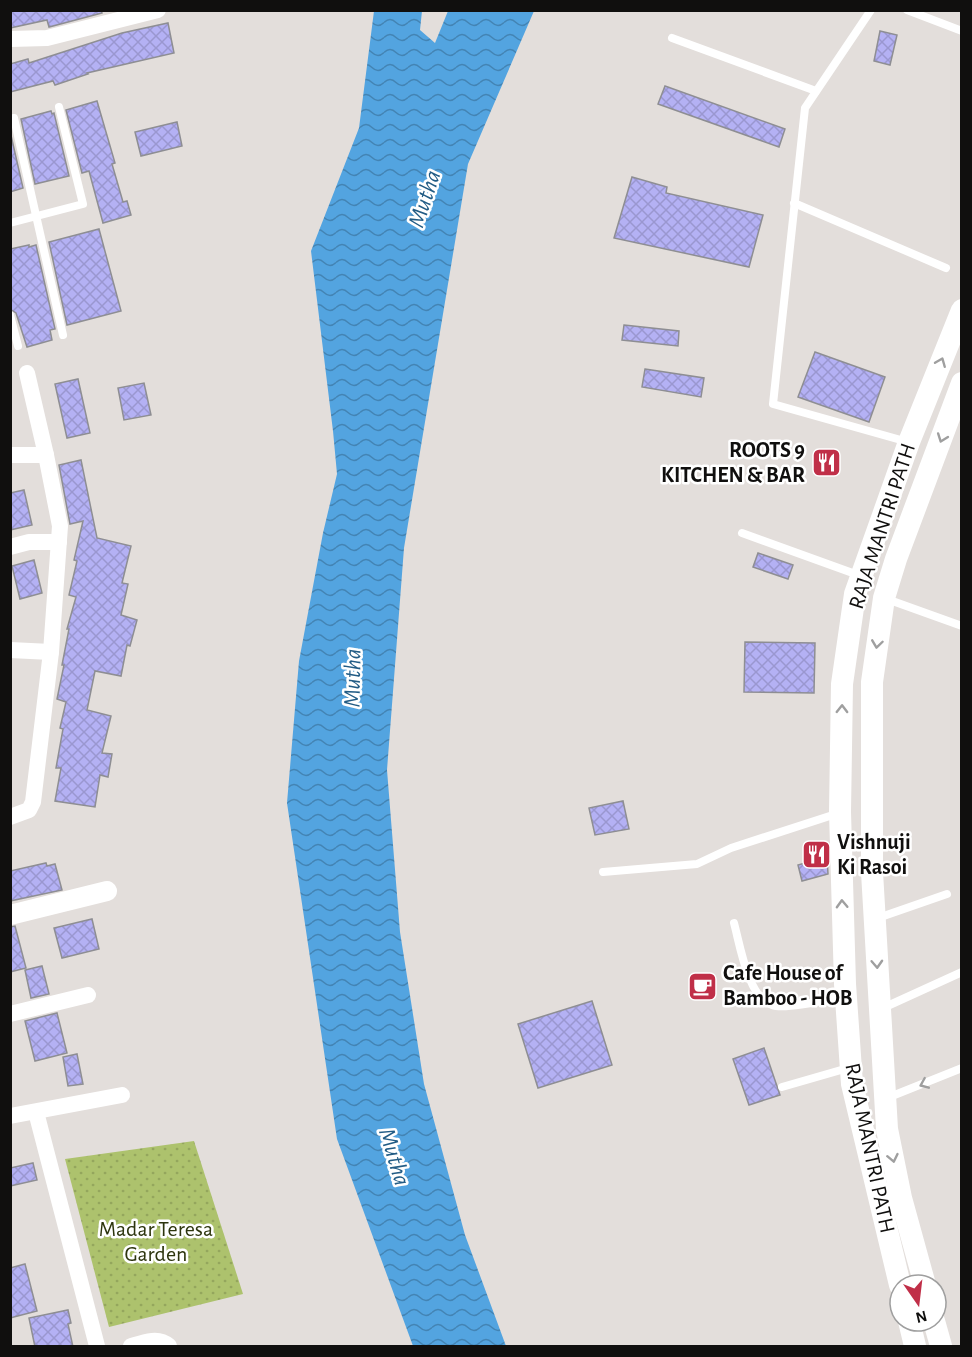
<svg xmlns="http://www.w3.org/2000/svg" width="972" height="1357" viewBox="0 0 972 1357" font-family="'Alegreya Sans',sans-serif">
  <defs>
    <pattern id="park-dots" width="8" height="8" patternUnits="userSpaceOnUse" patternTransform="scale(1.5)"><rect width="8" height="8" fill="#adc26d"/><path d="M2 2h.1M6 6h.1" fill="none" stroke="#94a65d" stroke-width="1.8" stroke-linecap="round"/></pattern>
    <pattern id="water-waves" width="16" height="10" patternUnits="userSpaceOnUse" patternTransform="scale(1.5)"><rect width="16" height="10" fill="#53a4e0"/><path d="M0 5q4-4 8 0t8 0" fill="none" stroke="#4384b4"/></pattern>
    <pattern id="building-cross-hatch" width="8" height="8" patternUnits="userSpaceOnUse" patternTransform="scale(1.5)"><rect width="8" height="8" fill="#b4b1f4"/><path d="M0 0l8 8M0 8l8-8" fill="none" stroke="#9a97d0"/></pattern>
  </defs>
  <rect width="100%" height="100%" fill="#e3dedb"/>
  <!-- park -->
  <path fill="url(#park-dots)" d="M194,1141L243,1294L109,1327L65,1159Z"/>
  <!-- water -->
  <path fill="url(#water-waves)" d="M374,11H422L420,30L435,43L448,11H534L468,164L404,548L387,770L400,932L424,1084L465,1235L506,1346H413L337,1139L287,803L299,661L323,533L337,474L333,431L311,251L359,128Z"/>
  <!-- building -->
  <g fill="url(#building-cross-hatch)" stroke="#8e8e93" stroke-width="1.5">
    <path d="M10,10H101L102,13L49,27L47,20L10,28Z"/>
    <path d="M168,23L174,53L87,73L88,74L55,85L53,81L10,92V64L28,59L29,63L122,33Z"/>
    <path d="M880,31L897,35L890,65L874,61Z"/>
    <path d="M665,86L785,129L779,147L658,104Z"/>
    <path d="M97,101L115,163L112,164L123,202L127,201L131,215L103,223L89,171L82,173L66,110Z"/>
    <path d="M51,111L52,114L54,113L69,176L35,184L21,119Z"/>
    <path d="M177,122L182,146L141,156L135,132Z"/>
    <path d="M10,131L23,188L10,192Z"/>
    <path d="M632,177L667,187L666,193L763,215L749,267L614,238Z"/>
    <path d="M99,229L121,311L67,325L49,242Z"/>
    <path d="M29,245V247L36,245L55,329L50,330L52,340L27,347L16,313L10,309V249Z"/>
    <path d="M624,325L679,331L678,346L622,340Z"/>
    <path d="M815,352L885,377L869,422L798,397Z"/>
    <path d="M645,369L704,378L701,397L642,387Z"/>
    <path d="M78,379L90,433L67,438L55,384Z"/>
    <path d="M144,383L151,415L124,420L118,388Z"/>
    <path d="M81,460L97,538L131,546L122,583L128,584L121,615L137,620L130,646L127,645L121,676L95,671L87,710L111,716L102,753L112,754L108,777L100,775L95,807L55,801L61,768H56L63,729L60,728L66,702L57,699L64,665H62L69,629H67L76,597L69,595L77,561L74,560L83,521L70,524L59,465Z"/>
    <path d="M24,490L32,525L10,530V493Z"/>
    <path d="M758,553L793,565L788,579L753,567Z"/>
    <path d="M34,560L42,593L20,599L12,566Z"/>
    <path d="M745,642L815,643L814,693L744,692Z"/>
    <path d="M623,801L629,829L595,835L589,808Z"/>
    <path d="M827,857L828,874L802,881L798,865Z"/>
    <path d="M46,863L47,866L55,864L62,890L10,901V871Z"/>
    <path d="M92,919L99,949L62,958L54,928Z"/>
    <path d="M15,926L26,968L10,972V927Z"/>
    <path d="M42,966L49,994L31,998L25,970Z"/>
    <path d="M592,1001L612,1065L538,1088L518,1024Z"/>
    <path d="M57,1013L67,1053L35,1061L25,1021Z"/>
    <path d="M764,1048L780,1095L749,1105L733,1059Z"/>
    <path d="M77,1054L83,1084L68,1086L63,1057Z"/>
    <path d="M33,1163L37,1180L10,1186V1168Z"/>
    <path d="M25,1264L37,1311L10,1318V1268Z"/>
    <path d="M68,1310L71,1323L68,1324L73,1347H35L29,1318Z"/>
  </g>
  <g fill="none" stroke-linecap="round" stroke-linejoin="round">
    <!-- service -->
    <g stroke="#fff" stroke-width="8">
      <path d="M871,10L805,108L773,404L908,442"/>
      <path d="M907,10L962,31"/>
      <path d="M672,38L816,91"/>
      <path d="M14,118L63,335"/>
      <path d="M794,203L946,268"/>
      <path d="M10,223L83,204L59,107"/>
      <path d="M10,315L18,346"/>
      <path d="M742,533L861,576"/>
      <path d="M884,598L962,626"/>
      <path d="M603,872L697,864L731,848L839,813"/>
      <path d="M875,919L947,894"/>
      <path d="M734,923C740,945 748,998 772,1005C785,1010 830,999 845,996"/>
      <path d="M883,1008L962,972"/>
      <path d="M782,1087L848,1068"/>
      <path d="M887,1098L962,1068"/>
    </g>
    <!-- minor -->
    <g stroke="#fff" stroke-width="16">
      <path d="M10,39L47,38L158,10"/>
      <path d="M27,373L46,455"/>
      <path d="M10,455H46L60,526L51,652L33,802L29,810L10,817"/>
      <path d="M10,547L29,542H59"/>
      <path d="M10,650L51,652"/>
      <path d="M10,1014L88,995"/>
      <path d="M36,1112L97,1346"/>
      <path d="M10,1116L122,1095"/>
      <path d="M131,1346C145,1343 157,1336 169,1346"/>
    </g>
    <!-- tertiary -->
    <path stroke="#fff" stroke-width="20" d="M10,915L107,891"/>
    <!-- secondary -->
    <g stroke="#fff" stroke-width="22">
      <path d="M900,1285L852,1084L845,984L840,812L842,684L855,594L909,442L962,310"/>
      <path d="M925,1285L901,1198L887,1129L872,872V682L884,598L896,559L962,383"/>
      <path d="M909,1321L915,1346"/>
      <path d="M934,1321L941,1346"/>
    </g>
  </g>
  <!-- one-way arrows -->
  <defs><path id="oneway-chevron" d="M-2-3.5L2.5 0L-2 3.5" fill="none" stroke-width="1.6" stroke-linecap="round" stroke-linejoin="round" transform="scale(1.5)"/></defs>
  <g stroke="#9f9f9f">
    <use href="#oneway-chevron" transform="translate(941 362) rotate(-68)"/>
    <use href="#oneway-chevron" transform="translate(942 438) rotate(110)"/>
    <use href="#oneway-chevron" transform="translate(877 644) rotate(98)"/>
    <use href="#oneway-chevron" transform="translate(842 709) rotate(-89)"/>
    <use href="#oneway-chevron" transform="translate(842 904) rotate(-92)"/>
    <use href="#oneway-chevron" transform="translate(877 964) rotate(87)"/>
    <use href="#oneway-chevron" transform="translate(924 1084) rotate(157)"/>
    <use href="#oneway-chevron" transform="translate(893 1158) rotate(78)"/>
  </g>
  <!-- icons -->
  <defs>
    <symbol id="restaurant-square" viewBox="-11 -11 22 22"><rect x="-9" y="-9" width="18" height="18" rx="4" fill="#c02f48" stroke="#fff"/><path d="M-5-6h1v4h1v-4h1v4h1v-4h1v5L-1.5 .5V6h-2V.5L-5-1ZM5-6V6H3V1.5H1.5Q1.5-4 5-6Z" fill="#fff"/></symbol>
    <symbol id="cafe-square" viewBox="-11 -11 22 22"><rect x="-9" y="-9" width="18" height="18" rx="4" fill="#c02f48" stroke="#fff"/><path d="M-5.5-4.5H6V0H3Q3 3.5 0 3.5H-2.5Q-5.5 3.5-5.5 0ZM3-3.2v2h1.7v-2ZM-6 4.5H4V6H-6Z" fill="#fff"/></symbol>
  </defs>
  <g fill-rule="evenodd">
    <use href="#restaurant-square" x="810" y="446" width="33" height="33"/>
    <use href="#restaurant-square" x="800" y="838" width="33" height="33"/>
    <use href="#cafe-square" x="686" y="970" width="33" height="33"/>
  </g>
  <g text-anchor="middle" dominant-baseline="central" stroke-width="5" stroke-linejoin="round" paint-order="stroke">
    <!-- poi labels -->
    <g font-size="22" font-weight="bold" fill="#100f0e" stroke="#fff" text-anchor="start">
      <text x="805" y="450" text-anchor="end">ROOTS 9<tspan x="805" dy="25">KITCHEN &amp; BAR</tspan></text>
      <text x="837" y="842">Vishnuji<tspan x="837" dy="25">Ki Rasoi</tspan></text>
      <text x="723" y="973">Cafe House of<tspan x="723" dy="25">Bamboo - HOB</tspan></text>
    </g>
    <!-- street labels -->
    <g font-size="22" fill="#100f0e" stroke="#fff">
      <text transform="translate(882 526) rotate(-72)">RAJA MANTRI PATH</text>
      <text transform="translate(870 1148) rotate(78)">RAJA MANTRI PATH</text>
    </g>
    <!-- park labels -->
    <g font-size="22" fill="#2d350e" stroke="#fff">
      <text x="156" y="1229">Madar Teresa<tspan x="156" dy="25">Garden</tspan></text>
    </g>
    <!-- water labels -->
    <g font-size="24" font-style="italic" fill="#225c85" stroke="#fff">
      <text transform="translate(425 199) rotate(-72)">Mutha</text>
      <text transform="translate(353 678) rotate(-89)">Mutha</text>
      <text transform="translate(394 1157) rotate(73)">Mutha</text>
    </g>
  </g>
  <!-- border -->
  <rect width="972" height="1357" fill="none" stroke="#100f0e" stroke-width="24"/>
  <!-- north arrow -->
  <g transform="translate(918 1303) rotate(166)"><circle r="28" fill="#ffffff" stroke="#9f9f9f" stroke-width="1.5"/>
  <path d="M0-4.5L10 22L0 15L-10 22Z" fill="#c02f48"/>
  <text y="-9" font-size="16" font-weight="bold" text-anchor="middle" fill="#100f0e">N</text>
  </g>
</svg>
